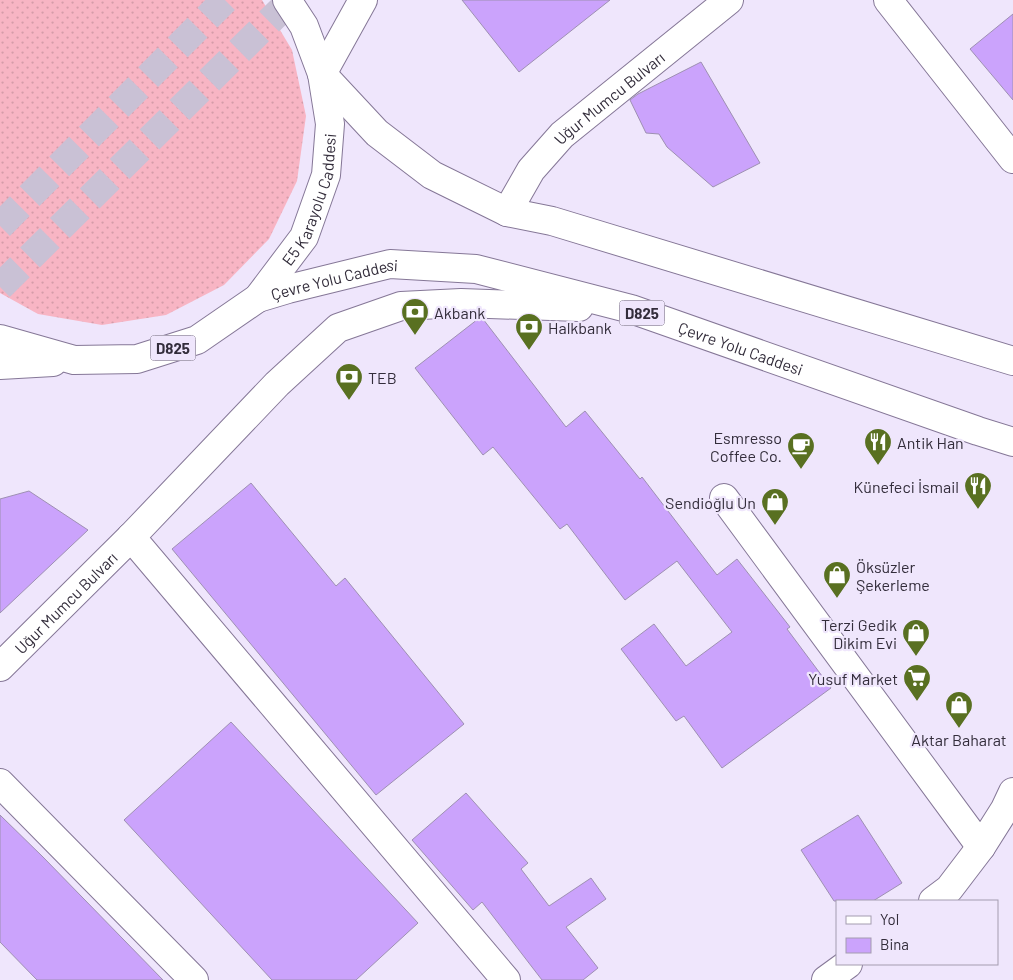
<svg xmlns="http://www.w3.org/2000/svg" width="1013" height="980" viewBox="0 0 1013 980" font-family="Barlow,sans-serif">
  <defs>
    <pattern id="grass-dots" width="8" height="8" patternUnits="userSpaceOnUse" patternTransform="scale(1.25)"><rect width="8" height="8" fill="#f8b5c4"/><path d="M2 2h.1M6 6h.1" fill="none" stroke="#d59ca9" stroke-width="1.8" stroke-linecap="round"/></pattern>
  </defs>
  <rect width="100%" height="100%" fill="#efe6fc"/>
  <!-- grass -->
  <path fill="url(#grass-dots)" d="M0,0H262L292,50L306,116L297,181L269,239L224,285L166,315L102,325L38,314L0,293Z"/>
  <!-- building -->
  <g fill="#cba3fc" stroke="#9e90b2">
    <path d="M462,0H610L519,72Z"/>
    <path d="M1013,14V100L970,49Z"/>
    <path d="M701,62L760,163L713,187L667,147L659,134L646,133L630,100L638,94Z"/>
    <path d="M478,319H483L566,427L585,411L640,479L642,477L717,575L737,559L790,627L787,629L831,688L722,768L684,716L676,721L621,649L654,624L686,666L732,632L677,561L625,600L567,524L560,529L493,447L483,455L415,368Z"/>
    <path d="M251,483L336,586L345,578L464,724L376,795L172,549Z"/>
    <path d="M29,491L88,530L0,613V499Z"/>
    <path d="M231,722L418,923L356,980H272L124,820Z"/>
    <path d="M466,793L528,863L521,869L549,906L591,878L606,899L566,927L598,968L583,980H542L482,902L473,910L412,840Z"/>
    <path d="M0,815L43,857L163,980H37L0,942Z"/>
    <path d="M858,815L902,883L873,901H834L801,850Z"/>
  </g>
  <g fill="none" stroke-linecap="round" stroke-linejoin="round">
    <!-- trunk-tunnel -->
    <g stroke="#c9c1d5" stroke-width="28" stroke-dasharray="28 14" stroke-linecap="butt">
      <path d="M0,226L225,0"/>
      <path d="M0,287L291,0"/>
    </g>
    <defs>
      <g id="minor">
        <path d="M888,0L1013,159"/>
        <path d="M724,498L981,847"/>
        <path d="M131,537L506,980"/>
        <path d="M0,783L194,980"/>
        <path d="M933,901L949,889L981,847L1005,809L1013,792"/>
        <path d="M826,980L848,964"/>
      </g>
      <g id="tertiary">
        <path id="s1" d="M507,212L531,170L562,135L729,0"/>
        <path id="s2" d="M0,667L131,537"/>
      </g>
      <g id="trunk">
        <path d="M322,74L377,133L432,175L507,212L552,221L1013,361"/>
        <path d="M322,74L363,0"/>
        <path id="s3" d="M258,298L288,289L390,264L476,269L631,309L978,431L1013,442"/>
        <path id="s4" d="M0,339L74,360L137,359L197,340L258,298L304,237L326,175L330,124L322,74L304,26L287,0"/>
        <path d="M0,365L53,362"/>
        <path d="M131,537L277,384L338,328L401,306L461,303L579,307"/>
      </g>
    </defs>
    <!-- minor casing -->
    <use href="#minor" stroke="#857797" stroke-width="30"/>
    <!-- tertiary casing -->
    <use href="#tertiary" stroke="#857797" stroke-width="30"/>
    <!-- trunk casing -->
    <use href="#trunk" stroke="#857797" stroke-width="30"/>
    <!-- minor -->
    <use href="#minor" stroke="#fff" stroke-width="28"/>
    <!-- tertiary -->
    <use href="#tertiary" stroke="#fff" stroke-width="28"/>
    <!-- trunk -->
    <use href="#trunk" stroke="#fff" stroke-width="28"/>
  </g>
  <!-- icons -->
  <defs>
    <symbol id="bank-pin" viewBox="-11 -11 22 30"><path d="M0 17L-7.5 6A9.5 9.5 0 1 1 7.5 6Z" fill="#597021" stroke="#efe6fc"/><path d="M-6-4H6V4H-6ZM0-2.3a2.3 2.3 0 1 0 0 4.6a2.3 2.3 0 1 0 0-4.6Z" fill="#fff"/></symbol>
    <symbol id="restaurant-pin" viewBox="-11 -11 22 30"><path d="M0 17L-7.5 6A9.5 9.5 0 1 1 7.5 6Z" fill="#597021" stroke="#efe6fc"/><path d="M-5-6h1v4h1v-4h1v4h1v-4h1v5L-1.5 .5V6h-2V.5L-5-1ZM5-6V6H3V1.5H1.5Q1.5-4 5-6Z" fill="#fff"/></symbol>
    <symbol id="cafe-pin" viewBox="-11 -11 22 30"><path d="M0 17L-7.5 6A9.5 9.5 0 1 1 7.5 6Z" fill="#597021" stroke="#efe6fc"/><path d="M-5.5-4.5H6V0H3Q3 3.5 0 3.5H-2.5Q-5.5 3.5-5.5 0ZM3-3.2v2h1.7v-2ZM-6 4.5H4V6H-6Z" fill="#fff"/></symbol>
    <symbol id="shop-pin" viewBox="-11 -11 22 30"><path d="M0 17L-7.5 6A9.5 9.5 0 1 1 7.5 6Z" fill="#597021" stroke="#efe6fc"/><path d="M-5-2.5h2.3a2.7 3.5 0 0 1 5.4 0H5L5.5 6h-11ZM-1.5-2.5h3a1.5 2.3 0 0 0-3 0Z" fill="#fff"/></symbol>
    <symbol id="supermarket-pin" viewBox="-11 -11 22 30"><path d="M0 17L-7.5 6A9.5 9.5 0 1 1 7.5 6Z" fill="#597021" stroke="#efe6fc"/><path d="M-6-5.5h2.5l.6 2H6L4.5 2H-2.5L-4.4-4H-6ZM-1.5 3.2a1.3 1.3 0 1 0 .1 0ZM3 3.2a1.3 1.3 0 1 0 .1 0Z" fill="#fff"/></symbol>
  </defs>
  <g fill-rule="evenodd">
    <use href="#bank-pin" x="399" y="296" width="32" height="43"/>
    <use href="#bank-pin" x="513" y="311" width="32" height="43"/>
    <use href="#bank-pin" x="333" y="361" width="32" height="43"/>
    <use href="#restaurant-pin" x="862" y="426" width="32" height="43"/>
    <use href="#cafe-pin" x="785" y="430" width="32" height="43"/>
    <use href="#restaurant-pin" x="962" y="470" width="32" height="43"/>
    <use href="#shop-pin" x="759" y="486" width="32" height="43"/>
    <use href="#shop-pin" x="821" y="559" width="32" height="43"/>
    <use href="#shop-pin" x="900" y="617" width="32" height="43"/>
    <use href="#supermarket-pin" x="901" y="662" width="32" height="43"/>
    <use href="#shop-pin" x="943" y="689" width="32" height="43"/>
  </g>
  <g text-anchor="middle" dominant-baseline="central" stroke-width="4.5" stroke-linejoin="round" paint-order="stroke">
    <!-- shield labels -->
    <g fill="#efe6fc" stroke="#6b6475" stroke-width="1">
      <rect x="619.5" y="300.5" width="45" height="25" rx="4"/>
      <rect x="150.5" y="335.5" width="45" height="25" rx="4"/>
    </g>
    <g font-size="15" font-weight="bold" fill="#332d3b">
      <text x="642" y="313">D825</text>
      <text x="173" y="348">D825</text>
    </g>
    <!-- street labels -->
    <g font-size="16" fill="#332d3b" stroke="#efe6fc">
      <text stroke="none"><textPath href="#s1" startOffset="155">Uğur Mumcu Bulvarı</textPath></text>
      <text stroke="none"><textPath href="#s4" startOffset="391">E5 Karayolu Caddesi</textPath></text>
      <text stroke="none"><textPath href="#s3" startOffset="79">Çevre Yolu Caddesi</textPath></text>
      <text stroke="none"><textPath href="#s3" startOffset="499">Çevre Yolu Caddesi</textPath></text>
      <text stroke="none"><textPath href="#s2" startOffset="92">Uğur Mumcu Bulvarı</textPath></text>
    </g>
    <!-- poi labels -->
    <g font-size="16" fill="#332d3b" stroke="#efe6fc" text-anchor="start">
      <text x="434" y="312">Akbank</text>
      <text x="548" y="327">Halkbank</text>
      <text x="368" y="377">TEB</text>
      <text x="782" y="437" text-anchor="end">Esmresso<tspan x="782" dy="18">Coffee Co.</tspan></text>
      <text x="897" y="442">Antik Han</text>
      <text x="959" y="486" text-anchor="end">Künefeci İsmail</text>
      <text x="756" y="502" text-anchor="end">Sendioğlu Un</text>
      <text x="856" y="566">Öksüzler<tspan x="856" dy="18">Şekerleme</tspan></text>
      <text x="897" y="624" text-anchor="end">Terzi Gedik<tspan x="897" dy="18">Dikim Evi</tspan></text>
      <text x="898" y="678" text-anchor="end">Yusuf Market</text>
      <text x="959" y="739" text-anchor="middle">Aktar Baharat</text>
    </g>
  </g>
  <!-- legend -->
  <rect x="836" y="900" width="162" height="65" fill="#efe6fc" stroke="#a49caf"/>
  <rect x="846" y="916" width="25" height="8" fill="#ffffff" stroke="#a49caf"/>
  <text x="880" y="925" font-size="15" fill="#332d3b">Yol</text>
  <rect x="846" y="938" width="25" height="15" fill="#cba3fc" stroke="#a49caf"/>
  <text x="880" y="950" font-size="15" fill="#332d3b">Bina</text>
</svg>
